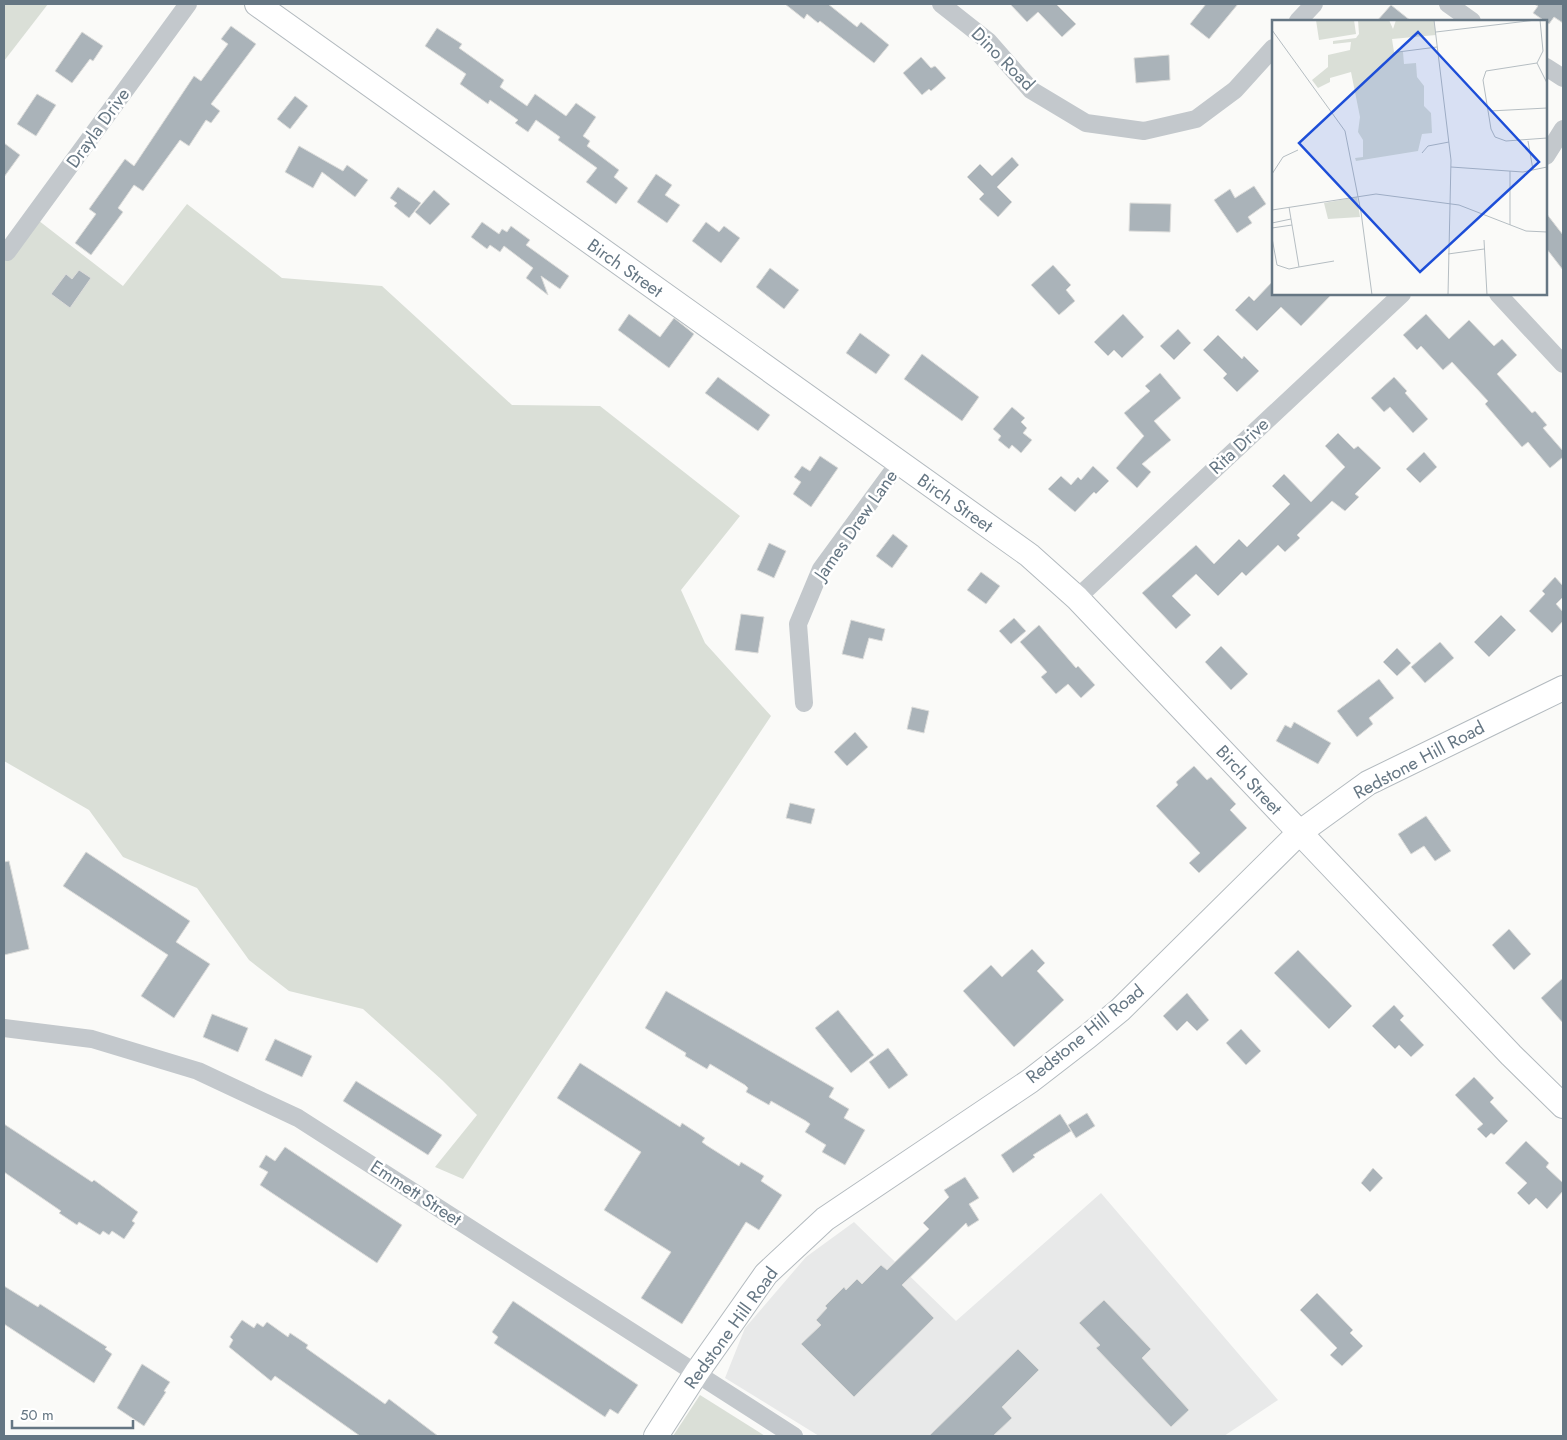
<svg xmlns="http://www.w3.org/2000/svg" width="1567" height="1440" viewBox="0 0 1567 1440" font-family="Jost,sans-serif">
  <rect width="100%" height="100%" fill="#fafaf8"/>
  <!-- built -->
  <path fill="#e8e9e9" d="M1101,1193L1278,1400L1224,1436H819L725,1378L745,1328L806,1257L854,1222L956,1321Z"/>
  <!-- green -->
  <g fill="#dadfd7">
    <path d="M4,4H48L4,61Z"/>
    <path d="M187,204L282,278L382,286L512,405L600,406L740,516L681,590L705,643L771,716L463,1179L435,1167L477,1115L442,1080L363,1009L289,991L249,960L197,888L123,857L89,810L4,761V256L34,217L123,286Z"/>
    <path d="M700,1395L765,1436H673Z"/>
  </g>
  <!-- building -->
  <g fill="#aab3b9" stroke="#dcdcda">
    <path d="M785,4H828L857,27L861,22L889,45L874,63L820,21L818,23L807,14L804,19Z"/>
    <path d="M1010,4H1056L1076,24L1062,37L1038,12L1027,22Z"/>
    <path d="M1206,4H1238L1209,39L1190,24Z"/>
    <path d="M1534,4H1563V23L1554,17L1549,24L1533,13L1538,6Z"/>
    <path d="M1391,5L1411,21H1377Z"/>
    <path d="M231,26L256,44L211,104L220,111L211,123L206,120L189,146L180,140L143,191L134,185L118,208L123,212L91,255L75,243L96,214L89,209L125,159L134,166L194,76L201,81L228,44L221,39Z"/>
    <path d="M437,28L462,44L459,48L504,80L500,87L527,106L535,94L566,116L576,103L596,117L583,136L590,141L587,146L619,170L614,177L628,188L616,204L586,182L597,168L558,140L560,137L536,120L528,132L515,123L518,120L490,100L488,104L460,84L466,74L425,46Z"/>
    <path d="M82,32L103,46L93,61L90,59L72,83L55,71Z"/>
    <path d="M1169,55L1170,80L1136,83L1134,58Z"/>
    <path d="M921,57L931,68L935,66L946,78L931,91L929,89L922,95L903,73Z"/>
    <path d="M37,94L56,105L36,136L17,124Z"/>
    <path d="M295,96L308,106L290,129L277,119Z"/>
    <path d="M4,143L20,155L4,177Z"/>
    <path d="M299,146L343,171L347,165L368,180L355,197L322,172L313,188L285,172Z"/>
    <path d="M1012,157L1019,165L997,187L1012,202L998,217L979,199L984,194L967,177L980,164L992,176Z"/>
    <path d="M656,174L672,185L665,195L680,205L667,223L637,202Z"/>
    <path d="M1254,186L1266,204L1248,217L1252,223L1237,233L1214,200L1230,189L1235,198Z"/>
    <path d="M398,187L421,203L409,218L394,206L397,203L390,198Z"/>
    <path d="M434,190L450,204L430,225L415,212Z"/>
    <path d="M1130,203L1171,204L1170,232L1129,231Z"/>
    <path d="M1546,213L1563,235V270L1546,248Z"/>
    <path d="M482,222L499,234L502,229L507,232L511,226L530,240L526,245L569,276L560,289L541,276L548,295L526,278L533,268L504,246L500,252L490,245L487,249L471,237Z"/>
    <path d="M706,222L719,232L724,226L740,238L721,263L692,241Z"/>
    <path d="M1053,265L1071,285L1066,290L1075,301L1059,315L1031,285Z"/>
    <path d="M770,268L799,290L784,309L756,287Z"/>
    <path d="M79,270L91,278L70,308L51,294L66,274L72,279Z"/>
    <path d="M1273,281V294H1332L1301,326L1281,307L1257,331L1235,310L1249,296L1254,301Z"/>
    <path d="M629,314L660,337L674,318L694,334L669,368L618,330Z"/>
    <path d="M1123,314L1144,337L1122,358L1114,350L1108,356L1094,342Z"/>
    <path d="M1426,314L1449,339L1469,320L1494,346L1502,339L1517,355L1497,374L1532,413L1535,411L1547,425L1543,428L1563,451V457L1550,468L1528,442L1522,447L1485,404L1488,401L1452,362L1443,370L1421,346L1417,350L1403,335Z"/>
    <path d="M1178,329L1191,343L1174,360L1160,346Z"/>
    <path d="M860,333L890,355L876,374L846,353Z"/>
    <path d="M1218,335L1242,359L1244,356L1259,371L1237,392L1223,378L1227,374L1203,350Z"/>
    <path d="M922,354L979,397L962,421L904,379Z"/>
    <path d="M1160,373L1181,398L1154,421L1171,440L1142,464L1151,472L1137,488L1116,468L1144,436L1124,413L1150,391L1145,386Z"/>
    <path d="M718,377L770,415L758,431L705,393Z"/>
    <path d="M1394,377L1407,391L1405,393L1428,419L1413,433L1390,407L1384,412L1371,398Z"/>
    <path d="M1012,407L1025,418L1021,422L1027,428L1023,433L1032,440L1021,453L1012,445L1009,449L998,440L1001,436L993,429Z"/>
    <path d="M1338,433L1354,449L1358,446L1381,468L1355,494L1359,497L1345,511L1332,501L1297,535L1300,538L1285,552L1278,545L1246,576L1242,572L1218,596L1196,574L1172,596L1191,615L1176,629L1142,593L1196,545L1214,564L1239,539L1247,547L1290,504L1272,486L1284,474L1311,502L1345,467L1325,446Z"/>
    <path d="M1424,452L1437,467L1420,483L1406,469Z"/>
    <path d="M820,456L838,468L811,507L793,494L801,482L794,477L802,466L810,471Z"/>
    <path d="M1093,466L1109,481L1096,494L1094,492L1075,512L1048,489L1061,476L1071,485L1078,477L1081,480Z"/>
    <path d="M893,534L908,546L892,568L876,556Z"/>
    <path d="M769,543L786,551L774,578L757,570Z"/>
    <path d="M981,572L1000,586L986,604L967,590Z"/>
    <path d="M1555,577L1563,586V597L1556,604L1563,612V621L1552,633L1529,611L1545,594L1542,591Z"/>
    <path d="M741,614L764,617L758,653L735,650Z"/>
    <path d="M1501,615L1516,630L1489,657L1474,642Z"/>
    <path d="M1014,618L1026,631L1011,644L999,631Z"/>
    <path d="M851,620L885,629L882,641L869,638L863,659L842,654Z"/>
    <path d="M1039,625L1076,668L1078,666L1095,685L1081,698L1068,684L1056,694L1041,677L1047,672L1020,642Z"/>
    <path d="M1440,642L1454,658L1425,683L1411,667Z"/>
    <path d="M1221,646L1248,674L1231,690L1205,662Z"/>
    <path d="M1397,648L1411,663L1397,676L1383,662Z"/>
    <path d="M1379,679L1394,698L1369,718L1373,724L1357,737L1337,711Z"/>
    <path d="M912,707L929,711L924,733L907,729Z"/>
    <path d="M1294,722L1331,743L1318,764L1276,741L1285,725L1291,728Z"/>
    <path d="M855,732L868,747L847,766L834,752Z"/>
    <path d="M1194,766L1207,780L1211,777L1236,804L1230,810L1247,828L1199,873L1189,863L1200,853L1156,806L1178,785L1176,782Z"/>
    <path d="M790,803L815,809L811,824L786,818Z"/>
    <path d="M1426,816L1451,851L1435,861L1424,846L1411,854L1398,834Z"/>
    <path d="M86,852L190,921L176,942L210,964L174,1018L141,996L168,955L63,886Z"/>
    <path d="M9,861L29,949L4,955V862Z"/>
    <path d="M1509,929L1531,954L1514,970L1492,945Z"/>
    <path d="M1032,949L1045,963L1037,971L1064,1000L1014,1047L963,991L991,965L1002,977Z"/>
    <path d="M1298,950L1352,1006L1329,1029L1274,973Z"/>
    <path d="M1563,978V1023L1541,998Z"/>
    <path d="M666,991L834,1088L829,1097L849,1109L844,1118L865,1130L845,1165L822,1152L826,1145L805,1132L810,1124L806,1121L771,1101L769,1105L746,1092L748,1088L745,1085L710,1064L707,1069L685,1056L686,1053L645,1028Z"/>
    <path d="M1187,993L1209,1020L1197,1031L1187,1021L1177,1031L1163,1016Z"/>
    <path d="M1394,1005L1404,1016L1400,1020L1424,1045L1411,1057L1399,1045L1395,1049L1372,1026Z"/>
    <path d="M838,1010L874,1055L851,1073L815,1028Z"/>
    <path d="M212,1014L248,1028L238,1052L203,1037Z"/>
    <path d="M1241,1029L1261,1051L1246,1065L1226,1043Z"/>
    <path d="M275,1039L312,1056L302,1077L265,1060Z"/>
    <path d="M888,1048L908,1075L889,1089L869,1062Z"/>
    <path d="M580,1063L680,1127L682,1123L705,1138L702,1142L706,1145L739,1166L741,1162L764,1176L761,1181L782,1195L759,1230L746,1222L682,1324L641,1298L671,1252L604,1210L641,1152L557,1098Z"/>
    <path d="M1474,1077L1494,1098L1490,1102L1508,1121L1494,1135L1491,1133L1486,1138L1477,1129L1483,1124L1455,1095Z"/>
    <path d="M356,1081L442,1135L428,1155L343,1101Z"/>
    <path d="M1087,1113L1095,1126L1076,1138L1068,1125Z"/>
    <path d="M1060,1114L1071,1131L1033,1155L1035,1157L1013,1173L1001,1155Z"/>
    <path d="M4,1124L92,1182L94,1180L138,1212L132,1221L135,1223L124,1239L112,1231L109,1235L103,1231L100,1235L79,1222L77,1225L59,1213L61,1211L4,1172Z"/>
    <path d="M1526,1141L1549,1163L1546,1167L1563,1183V1191L1547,1209L1536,1198L1529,1205L1517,1193L1527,1183L1505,1163Z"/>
    <path d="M285,1147L402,1225L377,1263L260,1185L268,1172L259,1167L266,1155L275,1161Z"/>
    <path d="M1373,1168L1383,1178L1370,1192L1361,1183Z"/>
    <path d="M965,1177L979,1198L969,1204L979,1220L968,1227L966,1223L902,1285L934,1318L854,1397L801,1344L821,1325L816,1320L827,1308L825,1306L844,1287L846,1290L857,1279L862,1284L881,1265L887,1270L929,1229L923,1223L949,1197L944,1190Z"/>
    <path d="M4,1286L38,1307L40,1304L107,1347L105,1349L112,1354L94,1383L4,1324Z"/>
    <path d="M1317,1293L1353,1330L1350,1333L1363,1346L1342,1366L1330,1355L1337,1348L1300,1310Z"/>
    <path d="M1104,1300L1151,1349L1142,1358L1189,1410L1171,1427L1096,1348L1100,1345L1079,1323Z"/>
    <path d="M513,1301L638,1385L618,1414L610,1409L605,1417L494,1343L498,1337L492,1332Z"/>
    <path d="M242,1320L254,1328L257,1323L263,1327L267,1322L288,1337L290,1333L308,1345L306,1348L385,1404L389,1399L438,1436H360L275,1376L271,1381L229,1347L233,1340L230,1337Z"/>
    <path d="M1018,1349L1039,1370L1002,1407L1012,1418L993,1436H929Z"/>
    <path d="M142,1364L170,1382L164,1391L166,1392L144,1426L117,1408Z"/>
  </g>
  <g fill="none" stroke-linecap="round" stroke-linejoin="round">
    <defs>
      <g id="secondary">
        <path d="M257,4L1029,555L1077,598L1511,1055L1563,1106"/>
        <path d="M656,1436L697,1372L766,1274L825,1219L1030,1081L1087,1037L1120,1010L1299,833L1368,783L1563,688"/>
      </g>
    </defs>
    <!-- secondary casing -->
    <use href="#secondary" stroke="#b3babf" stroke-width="26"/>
    <!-- street -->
    <g stroke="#c3c8cc" stroke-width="18">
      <path d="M941,4L988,41L1031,90L1086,123L1144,131L1196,119L1235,90L1273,48"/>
      <path d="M1448,4L1472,21"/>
      <path d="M1298,21L1314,4"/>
      <path d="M1546,67L1563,78"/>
      <path d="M1546,156L1563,129"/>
      <path d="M7,252L188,4"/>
      <path d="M1498,294L1563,364"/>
      <path d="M1077,598L1402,294"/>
      <path d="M804,703L798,624L821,569L898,464"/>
      <path d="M4,1028L92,1039L198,1071L298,1118L794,1436"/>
    </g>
    <!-- secondary -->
    <use href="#secondary" stroke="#fff" stroke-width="24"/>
  </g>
  <g text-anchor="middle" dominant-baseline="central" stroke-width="5" stroke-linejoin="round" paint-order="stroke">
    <!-- street labels -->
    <g font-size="18" fill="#657683" stroke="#fff">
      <text transform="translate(1003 59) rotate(45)">Dino Road</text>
      <text transform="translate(98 128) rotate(-54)">Drayla Drive</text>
      <text transform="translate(625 268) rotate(35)">Birch Street</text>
      <text transform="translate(1239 446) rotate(-43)">Rita Drive</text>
      <text transform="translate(955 503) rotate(35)">Birch Street</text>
      <text transform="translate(856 525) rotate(-55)">James Drew Lane</text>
      <text transform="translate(1419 760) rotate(-28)">Redstone Hill Road</text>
      <text transform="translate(1249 780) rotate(47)">Birch Street</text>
      <text transform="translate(1085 1034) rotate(-39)">Redstone Hill Road</text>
      <text transform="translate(416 1193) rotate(33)">Emmett Street</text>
      <text transform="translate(731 1328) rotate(-54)">Redstone Hill Road</text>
    </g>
  </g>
  <!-- overview -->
  <g transform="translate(1272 20)">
    <rect width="275" height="275" fill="#fafaf8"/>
    <path d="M44,0H82L84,14L47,20ZM86,0H117L121,9L124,0H162L164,15L120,19L122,32H131L132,44L144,43L145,57L152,66V86L159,93L160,113L150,114L146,131L84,141L83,138L91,137V120L86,112L88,97L79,52L58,58V62L46,68L40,60L56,47V35L78,30L79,22L61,24V21L84,18L87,14ZM85,177L88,197L56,199L52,183Z" fill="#dadfd7"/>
    <path fill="none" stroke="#b5bdc2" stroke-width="1" d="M162,0L179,140L176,275M268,0L271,31L265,43L214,51L211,60L219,109L223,117L234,121L275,118M0,10L73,111L89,192L100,275M164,12L264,0M126,32L165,27M265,43L275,63M218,91L275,88M256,121L261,150M150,133L156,126L177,122M179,147L251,152L275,147M238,151V205M0,154L11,137L26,130M17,187L27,247L62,241M0,190L104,174L187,185L254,211L275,212M0,203L19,199M0,208L20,205M0,218L5,245L17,249L27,247M212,220L215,275M176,234L212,229"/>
    <path fill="#1d4ed8" fill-opacity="0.15" stroke="#1d4ed8" stroke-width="2.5" d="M146,12L267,142L148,252L27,123Z"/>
    <rect width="275" height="275" fill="none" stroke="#657683" stroke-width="2.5"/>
  </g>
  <!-- border -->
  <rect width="1567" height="1440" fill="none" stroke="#657683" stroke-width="10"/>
  <!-- scale -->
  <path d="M12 1420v8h121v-8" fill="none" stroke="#657683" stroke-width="2.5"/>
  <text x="20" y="1420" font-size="15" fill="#657683" stroke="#ffffff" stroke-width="4" paint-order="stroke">50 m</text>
</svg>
